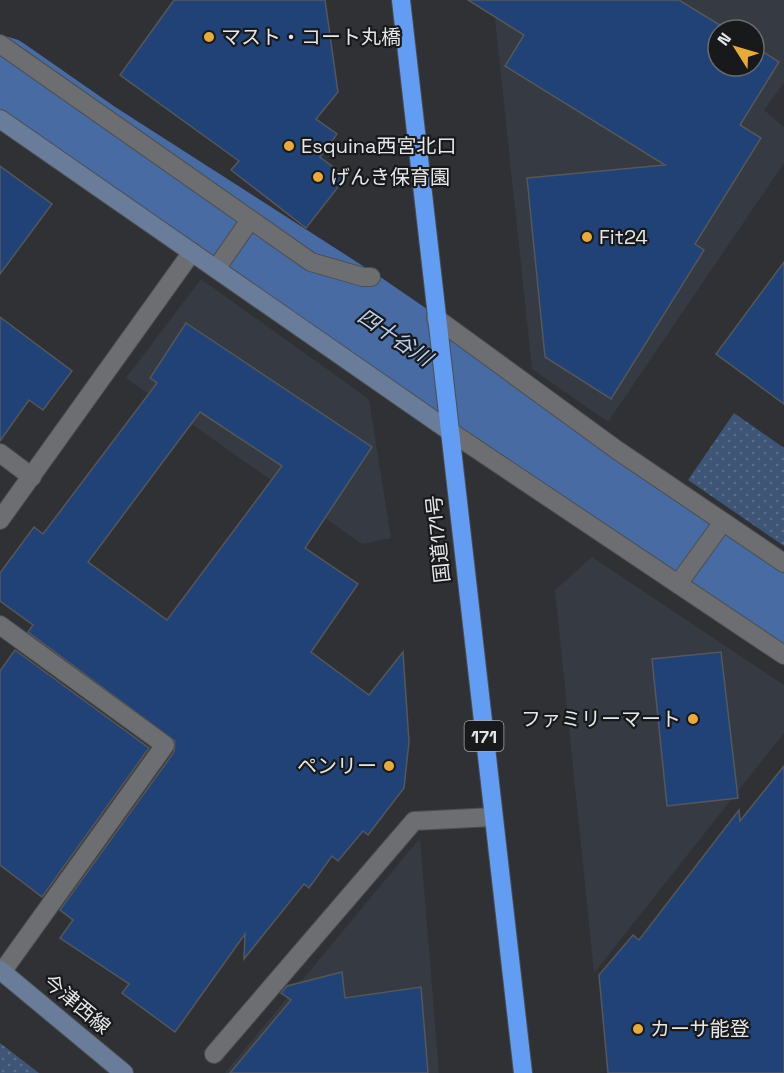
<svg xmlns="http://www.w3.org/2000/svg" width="784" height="1073" viewBox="0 0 784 1073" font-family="'Space Grotesk','Noto Sans JP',sans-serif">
  <defs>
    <pattern id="park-dots" width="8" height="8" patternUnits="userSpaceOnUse" patternTransform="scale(1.5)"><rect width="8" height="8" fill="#3f5576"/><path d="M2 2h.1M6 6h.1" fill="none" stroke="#5b6d8a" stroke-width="1.8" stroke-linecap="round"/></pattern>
  </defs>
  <rect width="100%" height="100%" fill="#2f3135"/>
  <!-- built -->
  <g fill="#353a43" fill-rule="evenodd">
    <path d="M493,0H784V83L764,110L784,127V163L608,422L532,369ZM718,30H754V66H718Z"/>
    <path d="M201,279L369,399L391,538L362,544L126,378Z"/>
    <path d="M592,557L784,685V733L594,973L555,590Z"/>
    <path d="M420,838L439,1073H225Z"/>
  </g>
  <!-- park -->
  <g fill="url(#park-dots)">
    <path d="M734,413L784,448V546L688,480Z"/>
    <path d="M0,1043L39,1073H0Z"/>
  </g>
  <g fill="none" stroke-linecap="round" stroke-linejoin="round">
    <!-- river -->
    <path stroke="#476ba2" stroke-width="84" d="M0,78L89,140L357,312L784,605"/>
  </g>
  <!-- building -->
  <g fill="#214276" stroke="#55575b" stroke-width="1.5" fill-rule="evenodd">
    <path d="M174,0H325L338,92L316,119L337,134L320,157L346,177L306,228L231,170L239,161L120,75Z"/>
    <path d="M468,0H679L728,30H718V66H754V46L779,62L740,125L761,138L695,244L704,250L611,399L545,357L527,178L665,165L505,66L524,35Z"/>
    <path d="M0,166L52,204L0,274Z"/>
    <path d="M784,262V404L716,354Z"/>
    <path d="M0,317L72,371L43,410L29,400L0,441Z"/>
    <path d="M186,323L372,447L305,548L358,584L311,652L369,695L403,652L409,742L404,788L368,835L363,831L338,861L332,856L309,888L304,884L244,959L245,934L175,1032L122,993L129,984L60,938L73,920L60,910L174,752L175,741L28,632L33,625L0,601V573L34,527L43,534L157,383L150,378ZM200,412L282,466L167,620L88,562Z"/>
    <path d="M15,650L149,748L42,897L0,865V671Z"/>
    <path d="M721,652L738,798L667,806L652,659Z"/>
    <path d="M784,766V1073H608L599,975L633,935L639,940L739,810L740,821Z"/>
    <path d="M342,972L345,998L421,987L428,1073H230L291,1000L281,993L287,986Z"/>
  </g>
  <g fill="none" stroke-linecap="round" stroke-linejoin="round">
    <defs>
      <g id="lane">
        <path d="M216,269L250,220"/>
        <path d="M678,584L723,522"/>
        <path d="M214,1054L414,821L493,817"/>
      </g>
      <g id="street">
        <path d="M0,44L311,262L363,277H371"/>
        <path d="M436,318L617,450L784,563"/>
        <path d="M448,430L784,655"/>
        <path d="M0,453L32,477"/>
        <path d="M0,520L192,252"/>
        <path d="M0,625L165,745L2,972"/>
      </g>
      <g id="secondary">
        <path d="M0,119L448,430"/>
        <path d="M0,970L124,1073"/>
      </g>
      <path id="highway" d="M401,0L523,1073"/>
    </defs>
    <!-- lane casing -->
    <use href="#lane" stroke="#4c4e51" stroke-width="20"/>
    <!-- street casing -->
    <use href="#street" stroke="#4c4e51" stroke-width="20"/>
    <!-- secondary casing -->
    <use href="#secondary" stroke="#4c4e51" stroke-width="20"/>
    <!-- highway casing -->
    <use href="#highway" stroke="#4c4e51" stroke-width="20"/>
    <!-- lane -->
    <use href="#lane" stroke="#6c6e72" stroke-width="18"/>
    <!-- street -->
    <use href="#street" stroke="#6c6e72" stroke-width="18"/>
    <!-- secondary -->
    <use href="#secondary" stroke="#697c99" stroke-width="18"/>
    <!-- highway -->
    <use href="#highway" stroke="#639cf3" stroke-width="18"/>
  </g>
  <!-- markers -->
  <g fill="#e8ab37" stroke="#18191b" stroke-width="2">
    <circle cx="209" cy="37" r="6"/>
    <circle cx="289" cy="146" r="6"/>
    <circle cx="318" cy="177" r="6"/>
    <circle cx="587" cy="237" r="6"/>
    <circle cx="693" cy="719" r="6"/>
    <circle cx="389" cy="766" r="6"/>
    <circle cx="638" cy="1029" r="6"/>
  </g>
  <g text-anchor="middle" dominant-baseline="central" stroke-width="4.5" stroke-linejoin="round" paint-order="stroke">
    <!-- shield labels -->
    <rect fill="#18191b" stroke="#a7a8aa" stroke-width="1.5" x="464.5" y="721" width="39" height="30" rx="4.5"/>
    <g font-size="18" font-weight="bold" fill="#e4e6e8">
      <text x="484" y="736">171</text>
    </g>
    <!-- poi labels -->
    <g font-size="20" fill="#e4e6e8" stroke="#18191b" text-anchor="start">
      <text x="221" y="37">マスト・コート丸橋</text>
      <text x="301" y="146">Esquina西宮北口</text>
      <text x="330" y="177">げんき保育園</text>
      <text x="599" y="237">Fit24</text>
      <text x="681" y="719" text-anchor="end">ファミリーマート</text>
      <text x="377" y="766" text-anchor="end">ペンリー</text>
      <text x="650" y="1029">カーサ能登</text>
    </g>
    <!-- street labels -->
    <g font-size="20" fill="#e4e6e8" stroke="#18191b">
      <text transform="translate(438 539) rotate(-96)">国道171号</text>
      <text transform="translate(77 1004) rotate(40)">今津西線</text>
    </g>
    <!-- water labels -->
    <g font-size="21" font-style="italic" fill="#bbd0f1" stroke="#18191b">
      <text transform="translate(395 337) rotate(34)">四十谷川</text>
    </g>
  </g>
  <!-- north arrow -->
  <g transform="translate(736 48) rotate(307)"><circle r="28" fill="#18191b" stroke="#6a6b6d" stroke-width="1.5"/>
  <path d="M0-4.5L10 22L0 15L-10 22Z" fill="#e8ab37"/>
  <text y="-9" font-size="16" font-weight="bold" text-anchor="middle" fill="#e4e6e8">N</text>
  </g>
</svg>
